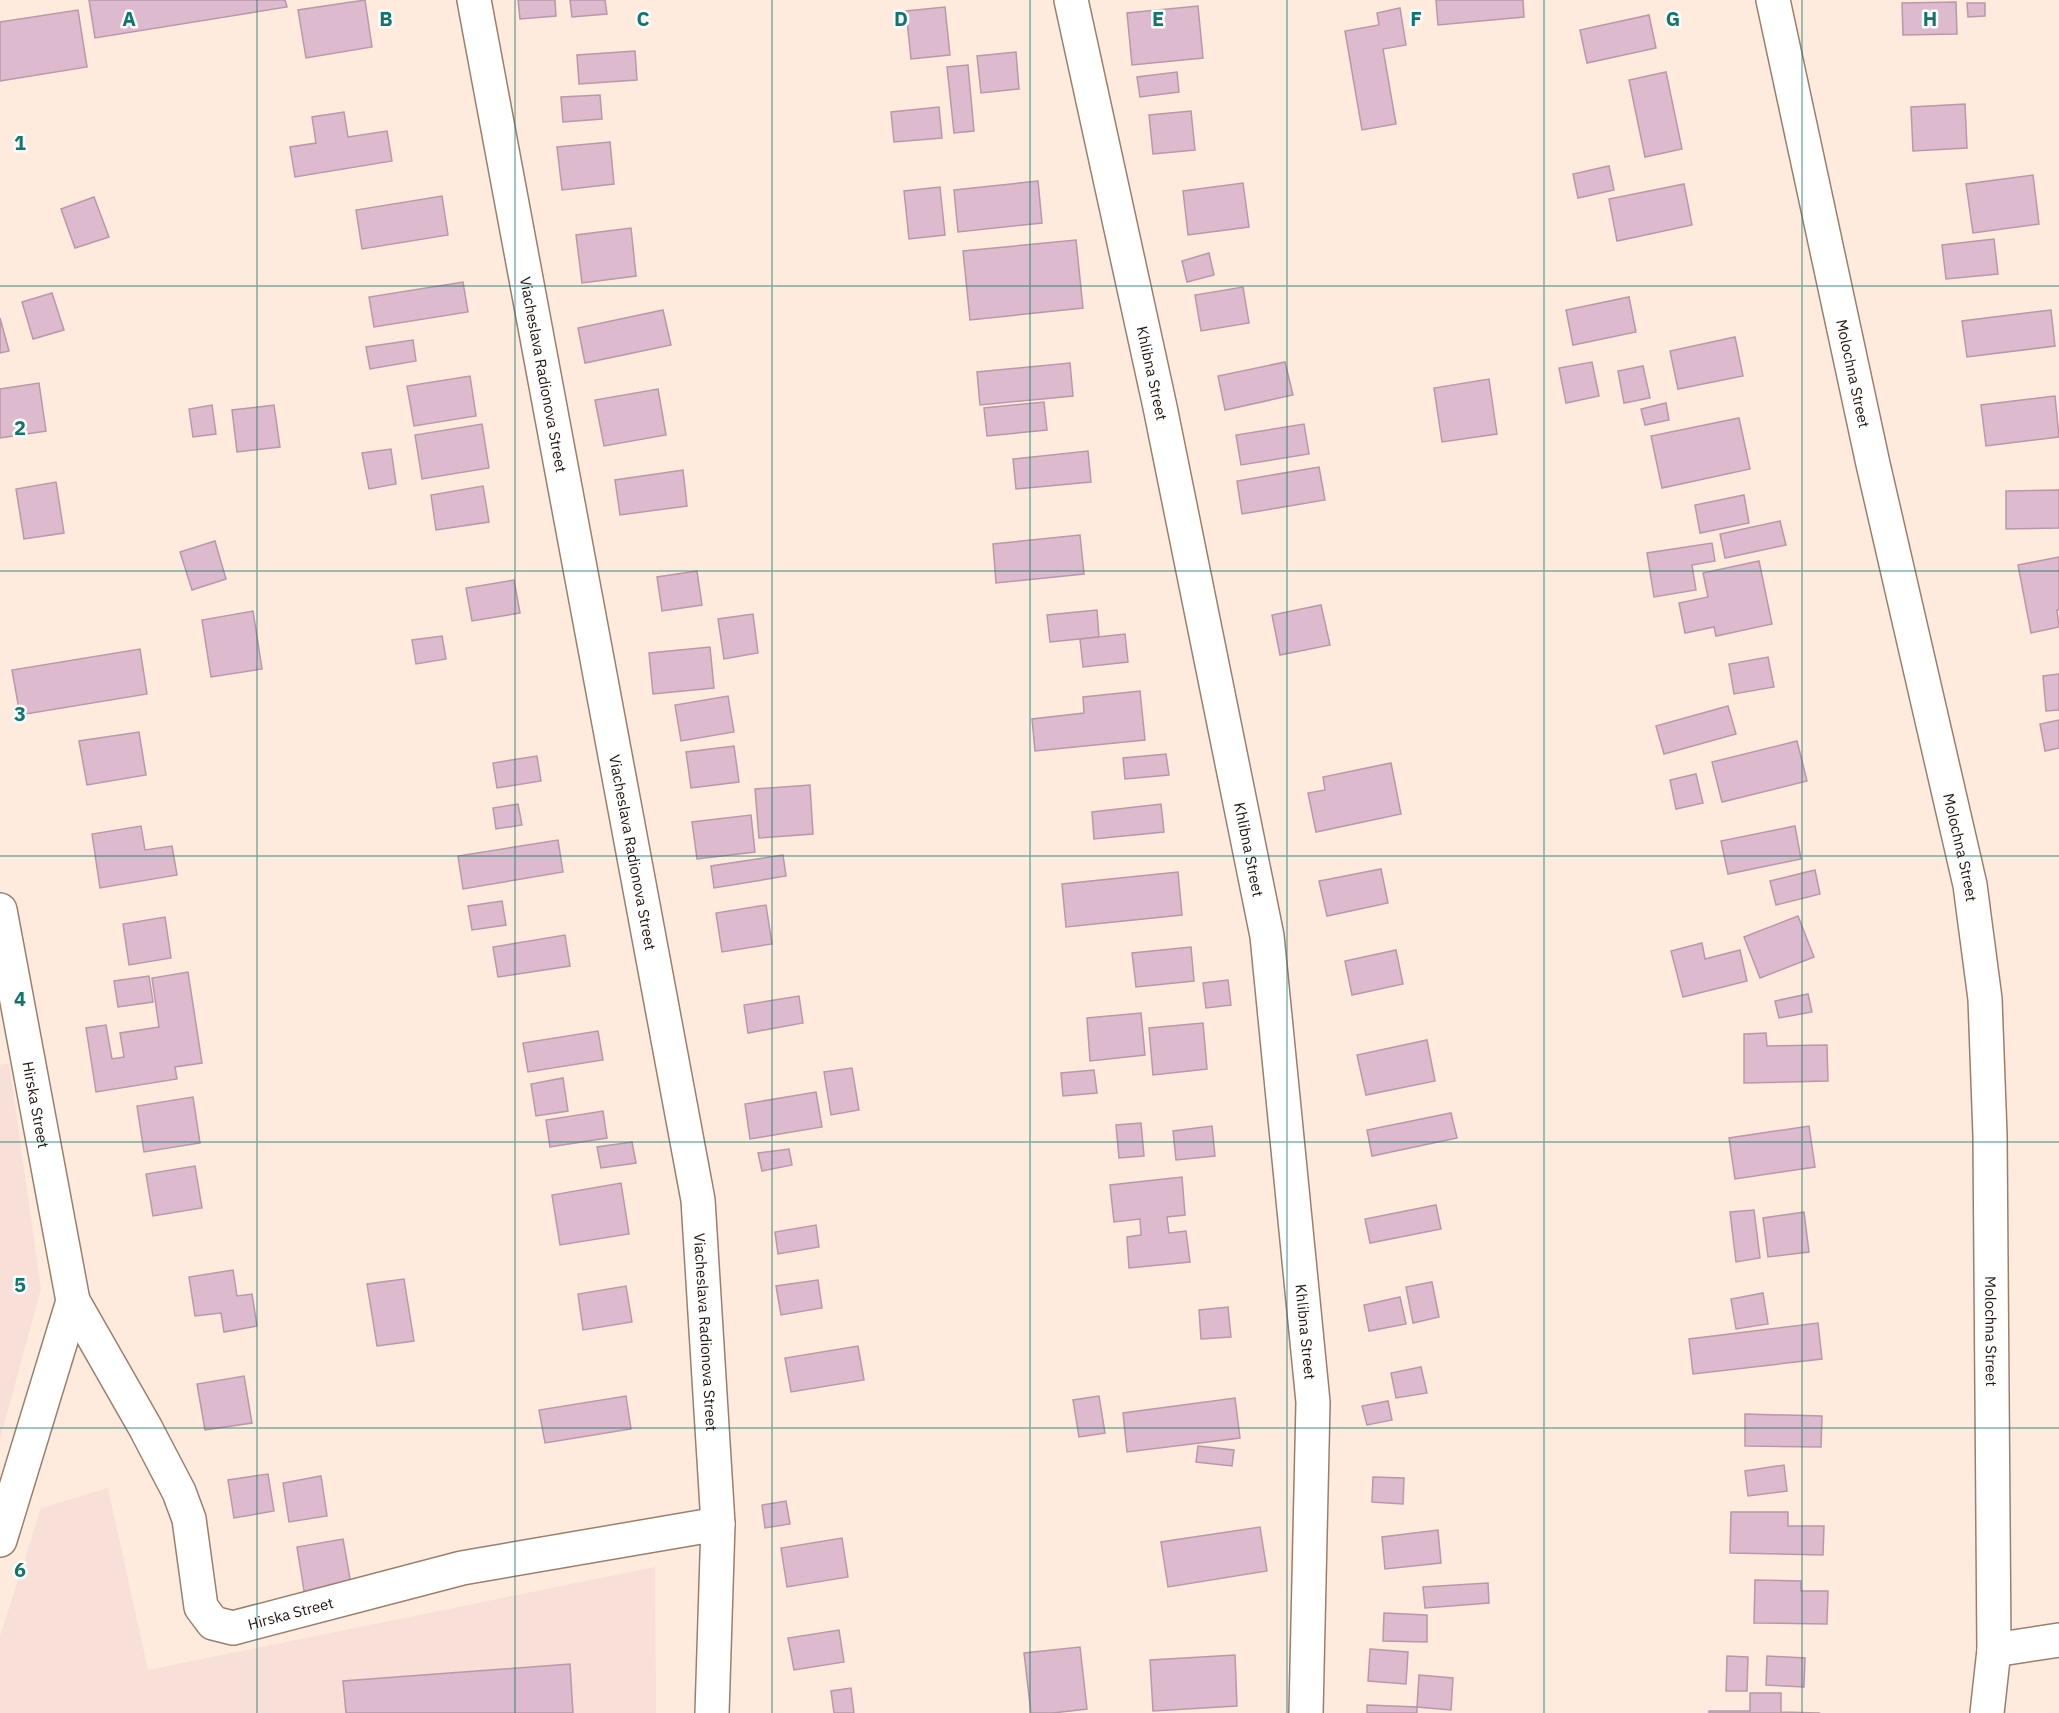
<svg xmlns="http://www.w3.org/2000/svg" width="2059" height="1713" viewBox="0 0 2059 1713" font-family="'IBM Plex Sans',sans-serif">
  <rect width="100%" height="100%" fill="#feebdd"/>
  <!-- industrial -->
  <g fill="#f8dfd7">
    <path d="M9,1063L41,1289L0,1439V1065Z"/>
    <path d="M108,1488L148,1670L655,1567L656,1713H0V1636L41,1508Z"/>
  </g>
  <!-- building -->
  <g fill="#ddbacd" stroke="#b998aa" stroke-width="1.5">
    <path d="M89,0H285L287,7L95,38Z"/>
    <path d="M365,0L372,47L306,58L298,10Z"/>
    <path d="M518,0H555L556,16L520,19Z"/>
    <path d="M570,0H605L607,14L572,17Z"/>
    <path d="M1436,0H1523L1524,17L1438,25Z"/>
    <path d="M1956,2L1957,34L1903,35L1902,3Z"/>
    <path d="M1967,3H1985V16L1968,17Z"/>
    <path d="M1198,6L1203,58L1132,65L1127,13Z"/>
    <path d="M945,7L950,55L911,59L906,11Z"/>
    <path d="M1400,8L1406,45L1383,49L1396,124L1362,130L1345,31L1379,25L1377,13Z"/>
    <path d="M78,10L87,67L0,81V22Z"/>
    <path d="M1649,15L1656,48L1587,63L1580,30Z"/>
    <path d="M635,51L637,80L579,84L577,55Z"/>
    <path d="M1016,52L1019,89L981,93L977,56Z"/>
    <path d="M968,65L974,131L954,133L947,67Z"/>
    <path d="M1177,72L1179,92L1140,97L1137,77Z"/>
    <path d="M1666,72L1682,149L1645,157L1629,80Z"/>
    <path d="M600,95L602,119L563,122L561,97Z"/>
    <path d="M1965,104L1967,148L1913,151L1911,107Z"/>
    <path d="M939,107L942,138L894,142L891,112Z"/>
    <path d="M1191,111L1195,150L1153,154L1149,115Z"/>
    <path d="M344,112L348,137L387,131L392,161L295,177L290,147L316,143L312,117Z"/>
    <path d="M610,142L614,184L562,190L557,147Z"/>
    <path d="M1609,166L1614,190L1578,198L1573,174Z"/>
    <path d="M2033,175L2039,224L1973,233L1966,184Z"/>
    <path d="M1038,181L1042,223L958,232L954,190Z"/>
    <path d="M1243,183L1249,227L1188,235L1183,191Z"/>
    <path d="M1684,184L1692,225L1617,241L1609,199Z"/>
    <path d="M940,187L945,235L909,239L904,191Z"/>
    <path d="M442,196L448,235L362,249L356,210Z"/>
    <path d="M94,197L109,237L75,248L61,209Z"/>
    <path d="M631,228L636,276L582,283L576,235Z"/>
    <path d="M1994,239L1998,274L1946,279L1942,245Z"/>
    <path d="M1076,240L1083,308L970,320L963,251Z"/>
    <path d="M1209,253L1214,275L1187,282L1182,261Z"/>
    <path d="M463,282L468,312L374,327L369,297Z"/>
    <path d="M1243,287L1249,323L1201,331L1195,295Z"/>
    <path d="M52,293L64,330L33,339L22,302Z"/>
    <path d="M1629,297L1636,332L1573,345L1566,310Z"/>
    <path d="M663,310L671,345L585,363L578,328Z"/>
    <path d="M2051,310L2055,346L1967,357L1962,321Z"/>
    <path d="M0,318L9,351L0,353Z"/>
    <path d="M1735,337L1743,376L1678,389L1670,351Z"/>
    <path d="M413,340L416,361L370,369L366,347Z"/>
    <path d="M1285,362L1293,395L1225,410L1218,376Z"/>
    <path d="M1592,362L1599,396L1566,403L1559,368Z"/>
    <path d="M1070,363L1073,396L980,405L977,372Z"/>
    <path d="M1643,366L1650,398L1624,403L1618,371Z"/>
    <path d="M470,376L476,416L414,426L407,386Z"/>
    <path d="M1489,379L1497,434L1442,442L1434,388Z"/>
    <path d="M39,383L46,431L0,438V389Z"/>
    <path d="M658,389L666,435L604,446L595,400Z"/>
    <path d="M2055,396L2059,437L1986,446L1981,405Z"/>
    <path d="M1044,402L1047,430L987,436L984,408Z"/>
    <path d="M1666,403L1669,420L1645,425L1641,409Z"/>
    <path d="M212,405L216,434L193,437L189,409Z"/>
    <path d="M274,405L280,447L237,452L232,410Z"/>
    <path d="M1739,418L1750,469L1662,488L1651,436Z"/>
    <path d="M482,424L489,468L422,479L415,435Z"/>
    <path d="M1304,424L1309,454L1241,465L1236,435Z"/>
    <path d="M391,449L396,484L369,489L362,453Z"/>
    <path d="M1088,451L1091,482L1016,489L1013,459Z"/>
    <path d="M1319,467L1325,500L1242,514L1237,481Z"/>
    <path d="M683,470L687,506L620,515L615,480Z"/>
    <path d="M56,482L64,533L24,539L16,489Z"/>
    <path d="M483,486L489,522L436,530L431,495Z"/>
    <path d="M2059,490V528L2006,529V491Z"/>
    <path d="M1744,495L1749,523L1700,533L1695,505Z"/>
    <path d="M1780,521L1786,545L1725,558L1720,534Z"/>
    <path d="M1080,535L1084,574L996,583L993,544Z"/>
    <path d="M215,541L226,579L192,590L180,552Z"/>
    <path d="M1712,543L1715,561L1692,565L1696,590L1654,597L1647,553Z"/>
    <path d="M2059,557V610H2057L2059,627L2031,633L2018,565Z"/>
    <path d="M1759,561L1772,624L1716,636L1714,627L1685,633L1679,603L1708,597L1703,573Z"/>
    <path d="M697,571L702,605L662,611L657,577Z"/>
    <path d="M514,580L520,613L472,621L466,588Z"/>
    <path d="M1321,605L1330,645L1280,655L1272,615Z"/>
    <path d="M1097,610L1099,637L1050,642L1047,615Z"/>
    <path d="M253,611L262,669L211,677L202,620Z"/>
    <path d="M753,614L758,653L724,659L718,619Z"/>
    <path d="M1125,634L1128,662L1083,667L1080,639Z"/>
    <path d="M442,636L446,659L416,664L412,640Z"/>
    <path d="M710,647L714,688L653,694L649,653Z"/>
    <path d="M140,649L147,694L20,715L12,670Z"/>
    <path d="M1768,657L1774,687L1734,694L1729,664Z"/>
    <path d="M2059,674V710L2046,711L2043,676Z"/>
    <path d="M1140,691L1145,740L1035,751L1032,719L1084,713L1083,697Z"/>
    <path d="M728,696L734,732L681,741L675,705Z"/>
    <path d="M1728,706L1736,734L1664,754L1656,726Z"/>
    <path d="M2059,720V748L2045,751L2040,724Z"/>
    <path d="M139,732L146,775L87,785L79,741Z"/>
    <path d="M1797,741L1807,781L1722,802L1712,762Z"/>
    <path d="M734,746L739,782L691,788L686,752Z"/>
    <path d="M1166,754L1169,775L1125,779L1123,758Z"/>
    <path d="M537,756L541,781L497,788L493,763Z"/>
    <path d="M1391,763L1401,814L1316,832L1308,793L1325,790L1323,777Z"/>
    <path d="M1696,774L1703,803L1676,809L1670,780Z"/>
    <path d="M810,785L813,834L759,838L755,789Z"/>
    <path d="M518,804L522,825L496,829L493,808Z"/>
    <path d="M1161,804L1164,832L1094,839L1092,812Z"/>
    <path d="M751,815L755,852L697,859L692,822Z"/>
    <path d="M141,826L145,850L172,846L177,875L100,888L92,834Z"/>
    <path d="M1795,826L1801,859L1728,874L1721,841Z"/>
    <path d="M558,840L563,872L463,889L458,856Z"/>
    <path d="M783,855L786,876L714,888L711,866Z"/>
    <path d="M1381,869L1388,903L1327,916L1319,881Z"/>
    <path d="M1815,870L1820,894L1776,905L1770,881Z"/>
    <path d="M1178,872L1182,915L1066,927L1062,884Z"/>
    <path d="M502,901L506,925L472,930L468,906Z"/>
    <path d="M766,905L772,944L722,952L716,913Z"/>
    <path d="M1798,916L1814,957L1760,978L1744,937Z"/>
    <path d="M165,917L171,958L129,965L123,924Z"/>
    <path d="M565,935L570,966L498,977L493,947Z"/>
    <path d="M1702,943L1705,959L1740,950L1747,981L1683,997L1671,951Z"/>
    <path d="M1191,947L1194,981L1136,987L1132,953Z"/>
    <path d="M1396,950L1403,984L1352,995L1345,961Z"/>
    <path d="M188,972L202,1063L175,1067L177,1079L96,1092L86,1028L106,1025L112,1059L124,1057L120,1033L159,1027L152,978Z"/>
    <path d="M149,976L153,1002L118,1007L114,981Z"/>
    <path d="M1228,980L1231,1005L1206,1008L1203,983Z"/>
    <path d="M1808,994L1812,1012L1779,1018L1775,1001Z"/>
    <path d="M799,996L803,1023L748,1033L744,1005Z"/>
    <path d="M1141,1013L1145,1055L1090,1061L1087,1018Z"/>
    <path d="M1203,1023L1207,1069L1153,1075L1149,1028Z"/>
    <path d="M598,1031L603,1060L528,1072L523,1043Z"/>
    <path d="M1766,1033L1767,1046L1827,1045L1828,1081L1744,1083V1034Z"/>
    <path d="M1427,1040L1435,1081L1366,1095L1357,1055Z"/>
    <path d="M852,1068L859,1110L831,1115L824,1072Z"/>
    <path d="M1094,1070L1097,1093L1063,1096L1061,1073Z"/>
    <path d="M563,1078L568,1111L536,1116L531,1084Z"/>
    <path d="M816,1092L822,1127L750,1139L745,1104Z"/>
    <path d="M193,1097L200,1143L144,1152L137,1106Z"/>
    <path d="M603,1111L607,1138L550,1147L546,1120Z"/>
    <path d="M1451,1113L1457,1138L1372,1156L1367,1130Z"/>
    <path d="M1141,1123L1144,1156L1119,1158L1116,1125Z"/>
    <path d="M1212,1126L1215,1156L1176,1160L1173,1131Z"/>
    <path d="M1809,1126L1815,1167L1735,1179L1729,1138Z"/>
    <path d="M632,1142L636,1163L601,1168L597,1147Z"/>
    <path d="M789,1149L792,1165L762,1171L758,1153Z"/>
    <path d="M195,1166L202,1208L153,1216L146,1174Z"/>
    <path d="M1182,1177L1185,1215L1167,1217L1169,1233L1186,1231L1190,1262L1129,1268L1127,1237L1141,1235L1140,1219L1114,1222L1110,1185Z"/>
    <path d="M621,1183L629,1234L560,1245L552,1195Z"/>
    <path d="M1436,1205L1441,1229L1370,1243L1365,1219Z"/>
    <path d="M1754,1210L1760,1258L1736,1262L1730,1212Z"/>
    <path d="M1804,1212L1809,1252L1768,1257L1763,1218Z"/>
    <path d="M816,1225L819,1247L778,1254L775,1232Z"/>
    <path d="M233,1270L237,1296L252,1294L257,1326L224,1332L221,1313L195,1316L189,1277Z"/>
    <path d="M404,1279L414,1341L377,1346L367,1284Z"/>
    <path d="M818,1280L822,1308L781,1315L776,1286Z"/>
    <path d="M1432,1282L1439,1317L1413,1323L1406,1287Z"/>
    <path d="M626,1286L632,1322L583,1330L578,1294Z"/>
    <path d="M1763,1293L1768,1324L1736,1329L1731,1299Z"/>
    <path d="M1400,1297L1406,1324L1369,1331L1364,1305Z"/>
    <path d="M1228,1307L1231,1337L1201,1339L1199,1310Z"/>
    <path d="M1818,1323L1822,1359L1693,1374L1689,1339Z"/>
    <path d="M858,1346L864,1380L791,1392L785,1358Z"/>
    <path d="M1421,1367L1427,1393L1396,1398L1391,1373Z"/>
    <path d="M244,1376L252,1423L205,1430L197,1384Z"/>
    <path d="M626,1396L631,1429L545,1443L539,1410Z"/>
    <path d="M1099,1396L1105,1433L1079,1437L1073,1400Z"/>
    <path d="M1235,1398L1240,1438L1127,1452L1123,1413Z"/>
    <path d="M1388,1401L1392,1420L1367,1425L1362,1406Z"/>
    <path d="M1745,1414L1822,1416L1821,1447L1745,1446Z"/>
    <path d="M1198,1446L1234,1450L1232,1466L1196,1462Z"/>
    <path d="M1784,1465L1787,1491L1748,1496L1745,1471Z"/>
    <path d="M268,1474L274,1511L234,1518L228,1480Z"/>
    <path d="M321,1476L327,1516L289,1522L283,1483Z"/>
    <path d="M1373,1477L1404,1478L1403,1504L1372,1502Z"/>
    <path d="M786,1501L790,1524L765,1528L762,1505Z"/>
    <path d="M1731,1512H1788V1526H1824L1823,1555L1730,1553Z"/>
    <path d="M1260,1527L1267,1571L1168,1587L1161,1542Z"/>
    <path d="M1438,1530L1441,1563L1385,1569L1382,1537Z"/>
    <path d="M842,1538L848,1577L787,1587L781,1548Z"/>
    <path d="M343,1539L352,1590L305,1597L297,1547Z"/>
    <path d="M1755,1580L1801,1581V1591H1828L1827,1624L1754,1623Z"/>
    <path d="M1488,1583L1489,1603L1425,1608L1423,1587Z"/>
    <path d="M1384,1613L1427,1615V1642L1383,1641Z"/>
    <path d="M839,1630L844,1662L794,1670L788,1638Z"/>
    <path d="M1080,1647L1087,1709L1053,1713H1031L1024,1653Z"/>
    <path d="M1370,1649L1408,1652L1406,1684L1368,1681Z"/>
    <path d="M1235,1655L1237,1706L1153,1711L1150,1660Z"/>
    <path d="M1727,1656L1748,1657L1747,1691H1726Z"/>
    <path d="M1767,1656L1805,1658L1804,1687L1766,1685Z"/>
    <path d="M570,1664L573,1713H346L343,1681Z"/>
    <path d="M1419,1675L1453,1678L1451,1710L1417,1707Z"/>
    <path d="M851,1688L854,1713H834L831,1691Z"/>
    <path d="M1750,1693H1781V1712L1820,1713H1709V1711H1750Z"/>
    <path d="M1367,1705L1417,1707V1713H1367Z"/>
  </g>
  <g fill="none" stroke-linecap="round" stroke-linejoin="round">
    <defs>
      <g id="street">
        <path id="s1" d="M474,0L698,1200L718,1524L712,1713"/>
        <path id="s2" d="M1071,0L1160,407L1267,936L1313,1402L1306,1713"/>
        <path id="s3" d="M1773,0L1873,464L1970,885L1985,999L1990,1135L1994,1650L1987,1713"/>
        <path id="s4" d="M0,910L73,1301L0,1540"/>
        <path id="s5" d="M73,1301L145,1427L179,1492L189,1519L201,1607L213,1623L233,1628L462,1568L718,1524"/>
        <path d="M1994,1650L2059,1640"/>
      </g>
    </defs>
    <!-- street casing -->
    <use href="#street" stroke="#9c7f6b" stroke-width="36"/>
    <!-- street -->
    <use href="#street" stroke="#fff" stroke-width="33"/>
  </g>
  <!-- grid -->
  <path fill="none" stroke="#0f766e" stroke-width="1.5" stroke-opacity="0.55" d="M257,0V1713M515,0V1713M772,0V1713M1030,0V1713M1287,0V1713M1544,0V1713M1802,0V1713M0,286H2059M0,571H2059M0,856H2059M0,1142H2059M0,1428H2059"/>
  <g text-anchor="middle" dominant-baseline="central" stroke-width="5" stroke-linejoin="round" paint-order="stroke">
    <!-- street labels -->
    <g font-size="15" fill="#22160f" stroke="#fcfcfc">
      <text stroke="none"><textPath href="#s2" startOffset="382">Khlibna Street</textPath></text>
      <text stroke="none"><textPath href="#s3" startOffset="382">Molochna Street</textPath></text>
      <text stroke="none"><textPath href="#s1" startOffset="381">Viacheslava Radionova Street</textPath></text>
      <text stroke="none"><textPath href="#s3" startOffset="868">Molochna Street</textPath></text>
      <text stroke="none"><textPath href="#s2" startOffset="868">Khlibna Street</textPath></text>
      <text stroke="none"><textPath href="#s1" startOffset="867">Viacheslava Radionova Street</textPath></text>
      <text stroke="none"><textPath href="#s4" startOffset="198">Hirska Street</textPath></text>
      <text stroke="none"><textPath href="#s3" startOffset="1354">Molochna Street</textPath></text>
      <text stroke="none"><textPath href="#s1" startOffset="1353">Viacheslava Radionova Street</textPath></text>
      <text stroke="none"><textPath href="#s2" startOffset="1354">Khlibna Street</textPath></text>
      <text stroke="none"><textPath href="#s5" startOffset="436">Hirska Street</textPath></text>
    </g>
  </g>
  <g font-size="20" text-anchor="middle" font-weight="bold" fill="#0f766e" stroke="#fcfcfc" stroke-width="5" stroke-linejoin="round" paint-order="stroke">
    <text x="129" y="26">A</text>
    <text x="386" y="26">B</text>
    <text x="643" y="26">C</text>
    <text x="901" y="26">D</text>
    <text x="1158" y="26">E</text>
    <text x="1416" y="26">F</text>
    <text x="1673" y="26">G</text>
    <text x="1930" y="26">H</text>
    <text x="20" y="150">1</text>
    <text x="20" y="435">2</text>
    <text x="20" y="721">3</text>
    <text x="20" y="1006">4</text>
    <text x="20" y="1292">5</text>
    <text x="20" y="1577">6</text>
  </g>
</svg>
